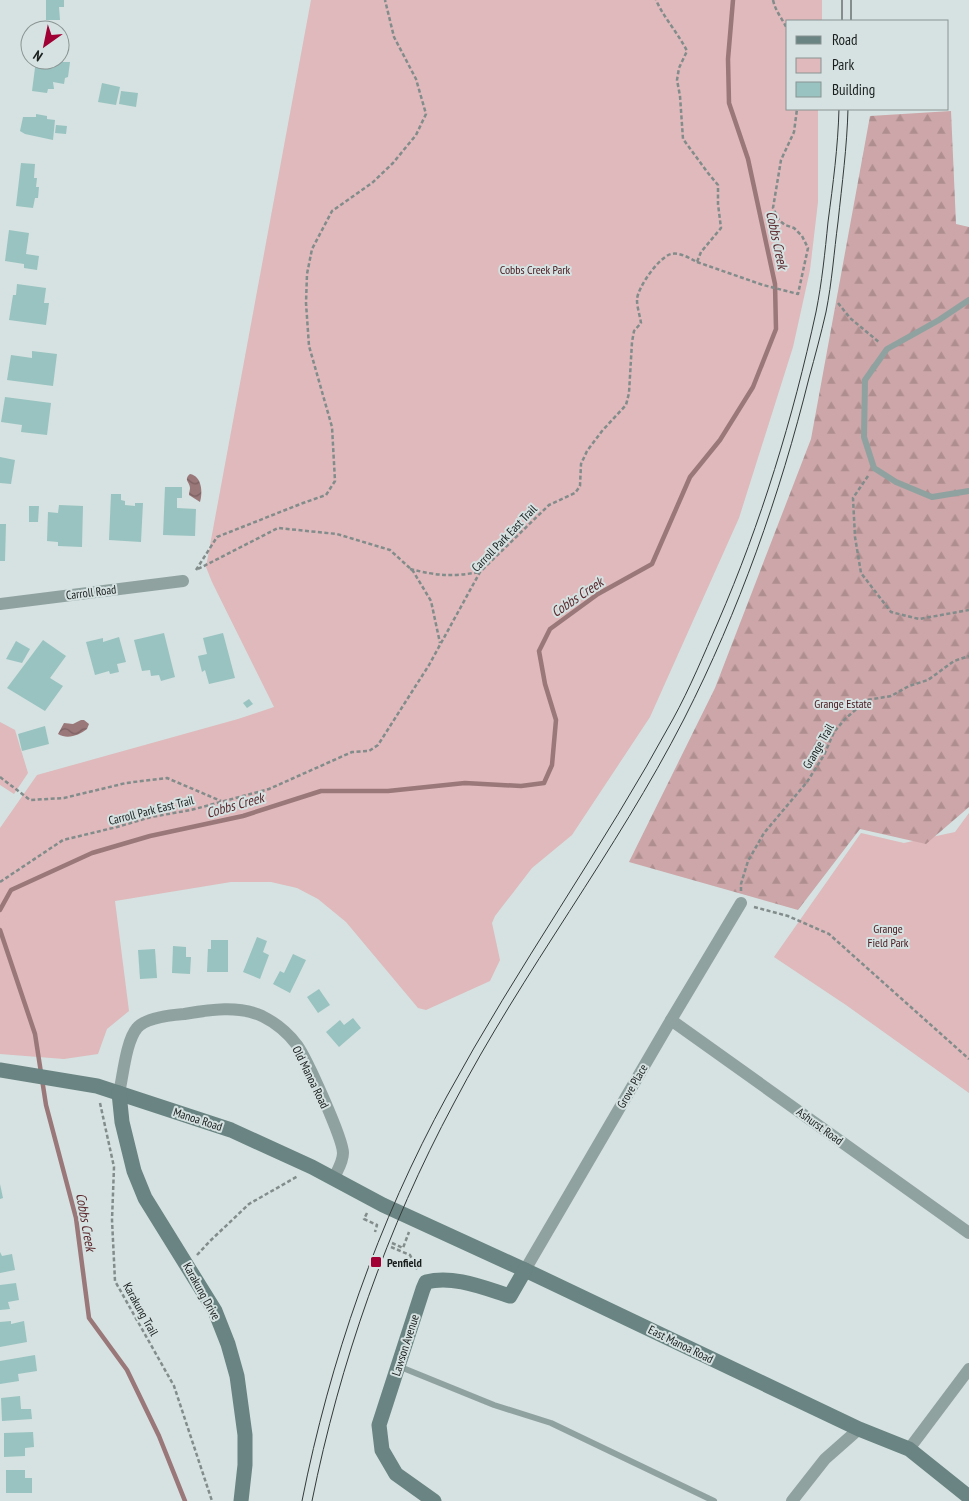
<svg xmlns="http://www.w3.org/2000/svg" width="969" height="1501" viewBox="0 0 969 1501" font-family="'PT Sans Narrow',sans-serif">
  <defs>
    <pattern id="forest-firs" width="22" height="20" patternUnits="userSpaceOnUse" patternTransform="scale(1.25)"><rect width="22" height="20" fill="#cca6a8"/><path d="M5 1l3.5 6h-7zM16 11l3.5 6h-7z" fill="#af8e90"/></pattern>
    <pattern id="water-waves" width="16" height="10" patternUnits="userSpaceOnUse" patternTransform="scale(1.25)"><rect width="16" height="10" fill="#9a7779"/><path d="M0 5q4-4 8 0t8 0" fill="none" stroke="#7d6163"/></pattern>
  </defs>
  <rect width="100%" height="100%" fill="#d5e2e1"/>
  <!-- green -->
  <g fill="#dfb9bb">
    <path d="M311,0H822V21H788V109H818V202L810,270L793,347L739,518L650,717L572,835L532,868L495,916L492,923L500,960L490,981L426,1010L418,1008L346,922L318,899L297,888L271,882H231L115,901L129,1011L107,1029L98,1054L64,1059L0,1054V828L37,775L238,719L274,707L212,582L206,567Z"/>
    <path d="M0,722L15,730L28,773L14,794L0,785Z"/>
    <path d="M969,813V1093L846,1005L774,957L861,833L904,843L955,832Z"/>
  </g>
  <!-- forest -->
  <path fill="url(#forest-firs)" d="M951,111L956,224L969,227V807L926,844L860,829L798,910L629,862L715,688L811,439L870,116Z"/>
  <!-- water -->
  <g fill="url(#water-waves)">
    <path d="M190,474C202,476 203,493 200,502L189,495C189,492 190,490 190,488C190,482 183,480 190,474Z"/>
    <path d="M81,720H84L89,724L87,729C79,735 68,740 58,734L64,723L73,724Z"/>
  </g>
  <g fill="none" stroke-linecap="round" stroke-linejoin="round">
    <!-- stream -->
    <g stroke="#9a7779" stroke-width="4.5">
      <path d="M0,910L11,890L92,853L150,836L243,816L321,791H388L465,783L521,786L544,783L552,765L556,720L545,684L539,651L550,629L598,594L652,564L690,477L720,440L753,387L776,329L775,284L748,159L729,103L728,59L733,0"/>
      <path d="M0,930L35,1034L46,1105L76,1218L89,1318L127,1370L159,1436L185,1501"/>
    </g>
  </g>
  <!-- building -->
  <g fill="#99c3c0">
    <path d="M46,0H64V7H59L60,20H46Z"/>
    <path d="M36,60H59L58,62H70L68,77L65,78L64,84L53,82L54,89H48L47,93L32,91Z"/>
    <path d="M102,83L120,87L116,105L98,102Z"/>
    <path d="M121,91L138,93L136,107L119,104Z"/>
    <path d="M36,114L47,116V119L55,120L53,140L25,134L20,131L23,117H36Z"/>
    <path d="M56,125L67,126L66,134L55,133Z"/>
    <path d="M21,163L35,164L34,178H37L36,187H39L38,198H35L33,208L16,206Z"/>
    <path d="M9,230L29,233L26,254L39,256L37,270L24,268V264L5,261Z"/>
    <path d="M17,284L46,288L44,303H49L46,325L9,320L13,295H16Z"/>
    <path d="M32,351L57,354L53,386L7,380L11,355L32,358Z"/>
    <path d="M5,397L51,403L47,435L21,432L22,425L1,422Z"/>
    <path d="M0,457L15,460L11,484L0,483Z"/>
    <path d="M165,487H182V498H177V508L196,509L195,536L163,535Z"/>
    <path d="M111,494H121V500L125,501V505L135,506V503H143L141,542L109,540Z"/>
    <path d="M59,505L83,506L82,547L58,546V542L47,541L48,512L58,513Z"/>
    <path d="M29,506H39L38,522H29Z"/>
    <path d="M0,524H6L5,561H0Z"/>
    <path d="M164,633L175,677L161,681L159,675L151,676L150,670L142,671L134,640Z"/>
    <path d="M223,633L235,678L209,684L205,670L202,672L198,656L207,654L203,638Z"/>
    <path d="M119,637L126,662L117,664L119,672L110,674L109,671L95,675L86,642L103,638V642Z"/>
    <path d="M43,640L66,656L50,678L63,686L45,711L7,688Z"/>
    <path d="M16,641L30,649L22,663L6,659Z"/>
    <path d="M249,699L253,704L247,708L243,703Z"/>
    <path d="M45,726L49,744L22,751L18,734Z"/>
    <path d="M257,937L267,941L263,952L269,955L260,979L243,972Z"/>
    <path d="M211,940H228V972H207L208,949H211Z"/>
    <path d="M173,946L186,947V957H191L190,974L172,973Z"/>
    <path d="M155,949L157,978L140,979L138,950Z"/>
    <path d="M293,954L306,960L290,993L273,984L280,971L284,973Z"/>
    <path d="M319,989L330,1005L318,1013L307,997Z"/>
    <path d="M353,1018L361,1028L339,1047L326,1032L340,1020L344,1025Z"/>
    <path d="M0,1184L3,1198L0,1199Z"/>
    <path d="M0,1252L2,1256L12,1254L15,1270L0,1273Z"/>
    <path d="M16,1283L19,1300L8,1302L10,1309L0,1310V1285Z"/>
    <path d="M11,1321V1324L24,1321L27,1342L0,1347V1322Z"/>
    <path d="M35,1355L37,1371L18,1374L19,1381L0,1384V1361Z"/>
    <path d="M20,1396L21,1409H31L32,1419L2,1421L1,1398Z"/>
    <path d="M33,1432L34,1447L25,1448V1456L4,1457V1433Z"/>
    <path d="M6,1470H25V1478H32V1493H6Z"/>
  </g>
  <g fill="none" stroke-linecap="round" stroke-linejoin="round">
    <!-- path -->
    <g stroke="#828c8b" stroke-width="2.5" stroke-dasharray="4 2.5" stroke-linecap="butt">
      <path d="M773,0C776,13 783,19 787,29C790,41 786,60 788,74"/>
      <path d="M697,262L763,285L798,294L808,248L802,236L794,228L785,225L779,220L773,208L781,160L794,132L797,109"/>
      <path d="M838,303L850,318L880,343"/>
      <path d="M868,476L853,498L855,537L861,573L891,612L919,619L969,610"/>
      <path d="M198,569L278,528L337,534L390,550L413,571L431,601L440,643"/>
      <path d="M410,569C439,576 451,577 480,572"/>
      <path d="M196,570L217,537L303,503L326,495L335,481L332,427L309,346L306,303L307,274L312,249L332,211L372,183L393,163L416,135L426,114L416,79L394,37L385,0"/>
      <path d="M0,777L30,800L64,798L126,783L167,778L221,801"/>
      <path d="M0,882L63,840L117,827L151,817L191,810L269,789L352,752L369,751L378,745L429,665L480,572L549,505L575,493L580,486L581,464L587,451L602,431L626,405L629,393L632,342L634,331L641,323C640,316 637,307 637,300C637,288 659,257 671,254C680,252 689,258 697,262L701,252L721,228L718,204V185L708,173L683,139L680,96L677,80L679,68L687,51C678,33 664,18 656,0"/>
      <path d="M741,891V884L748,861L764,833L807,782L824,755L834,732L845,719L867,700L891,696L909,686L928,680L954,661L969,656"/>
      <path d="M754,907L788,916L829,934L969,1059"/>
      <path d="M100,1103L114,1167L112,1220L115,1281L174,1386L212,1501"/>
      <path d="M367,1213L364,1219L377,1225L375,1232"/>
      <path d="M392,1243L403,1248L409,1232"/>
      <path d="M391,1247L410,1255L418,1271"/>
      <path d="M197,1255L210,1241L249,1204L298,1176"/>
    </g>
    <!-- lane -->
    <g stroke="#90a2a0" stroke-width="6">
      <path d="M969,300L939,320L887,349L865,380L864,437L874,468L896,482L932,497L969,491"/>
      <path d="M398,1366L494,1405L551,1423L714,1501"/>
    </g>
    <!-- street -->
    <g stroke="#90a2a0" stroke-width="12">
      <path d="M0,604L183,581"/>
      <path d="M671,1020L969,1233"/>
      <path d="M119,1093C123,1076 126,1041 137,1028C145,1018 172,1015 184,1014C209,1010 238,1005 262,1016C276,1023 288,1033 297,1045C307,1059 343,1139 343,1153C343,1162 337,1171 334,1178"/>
      <path d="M525,1270L671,1020L741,903"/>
      <path d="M909,1449L969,1369"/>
      <path d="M792,1501L825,1459L859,1429"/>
    </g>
    <!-- secondary -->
    <g stroke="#698482" stroke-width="15">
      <path d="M0,1070L97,1086L231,1130L312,1167L383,1205L525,1270L859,1429L909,1449L969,1497"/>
      <path d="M119,1093L122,1122L134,1171L145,1198L215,1311L228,1344L237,1376L245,1435V1465L241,1501"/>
      <path d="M434,1501L396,1474L382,1450L379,1425L423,1289L426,1282C454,1275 484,1288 510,1296L525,1270"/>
    </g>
    <!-- tram -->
    <g stroke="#333a39" stroke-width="1">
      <path d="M842,0V21"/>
      <path d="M851,0V21"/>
      <path d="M302,1501C330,1360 378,1222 447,1096C517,967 603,848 673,719C690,688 704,654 718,622C761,523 793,418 816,312C822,282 825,252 828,222C833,184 838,147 839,109"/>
      <path d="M312,1501C340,1362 387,1228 454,1103C523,971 616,852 684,719C739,611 780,495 809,378C815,356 821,334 826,312C832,282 834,252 838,222C842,184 847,147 848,109"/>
    </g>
  </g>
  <!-- markers -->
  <rect fill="#a10035" stroke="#d5e2e1" stroke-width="2" x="370" y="1256" width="12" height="12" rx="2.5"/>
  <g text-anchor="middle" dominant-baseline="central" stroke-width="4" stroke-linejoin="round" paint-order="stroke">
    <!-- park labels -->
    <g font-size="12" fill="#48181f" stroke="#d5e2e1">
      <text x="535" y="269">Cobbs Creek Park</text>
      <text x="843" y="703">Grange Estate</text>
      <text x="888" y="928">Grange<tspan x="888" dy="14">Field Park</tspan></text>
    </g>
    <!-- street labels -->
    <g font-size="12" fill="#1a1f1e" stroke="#d5e2e1">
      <text transform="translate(504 538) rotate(-46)">Carroll Park East Trail</text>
      <text transform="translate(91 592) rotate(-7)">Carroll Road</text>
      <text transform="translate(818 746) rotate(-60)">Grange Trail</text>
      <text transform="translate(151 810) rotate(-14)">Carroll Park East Trail</text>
      <text transform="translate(311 1077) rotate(64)">Old Manoa Road</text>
      <text transform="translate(632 1086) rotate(-60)">Grove Place</text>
      <text transform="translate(198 1119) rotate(18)">Manoa Road</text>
      <text transform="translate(820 1126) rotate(36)">Ashurst Road</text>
      <text transform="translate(202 1291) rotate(61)">Karakung Drive</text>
      <text transform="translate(141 1309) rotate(61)">Karakung Trail</text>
      <text transform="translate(681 1344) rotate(26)">East Manoa Road</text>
      <text transform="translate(405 1345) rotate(-72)">Lawson Avenue</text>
    </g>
    <!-- poi labels -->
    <g font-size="12" font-weight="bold" fill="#1a1f1e" stroke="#d5e2e1" text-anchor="start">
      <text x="387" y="1262">Penfield</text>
    </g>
    <!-- water labels -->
    <g font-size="14" font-style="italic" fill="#5c292f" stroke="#d5e2e1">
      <text transform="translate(777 240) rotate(78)">Cobbs Creek</text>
      <text transform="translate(577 597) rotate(-34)">Cobbs Creek</text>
      <text transform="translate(235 805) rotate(-16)">Cobbs Creek</text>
      <text transform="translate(86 1222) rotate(80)">Cobbs Creek</text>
    </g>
  </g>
  <!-- legend -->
  <rect x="786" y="20" width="162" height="90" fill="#d5e2e1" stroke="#8a9493"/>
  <rect x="796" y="36" width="25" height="8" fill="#698482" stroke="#8a9493"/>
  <text x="832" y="45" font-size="15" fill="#1a1f1e">Road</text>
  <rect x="796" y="58" width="25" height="15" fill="#dfb9bb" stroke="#8a9493"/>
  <text x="832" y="70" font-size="15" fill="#1a1f1e">Park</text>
  <rect x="796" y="82" width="25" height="15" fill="#99c3c0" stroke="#8a9493"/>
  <text x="832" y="95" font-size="15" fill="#1a1f1e">Building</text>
  <!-- north arrow -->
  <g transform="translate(45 45) rotate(213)"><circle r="24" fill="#d5e2e1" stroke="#8a9493"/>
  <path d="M0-4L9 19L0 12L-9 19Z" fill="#a10035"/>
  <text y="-8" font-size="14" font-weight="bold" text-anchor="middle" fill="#1a1f1e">N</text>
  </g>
</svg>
